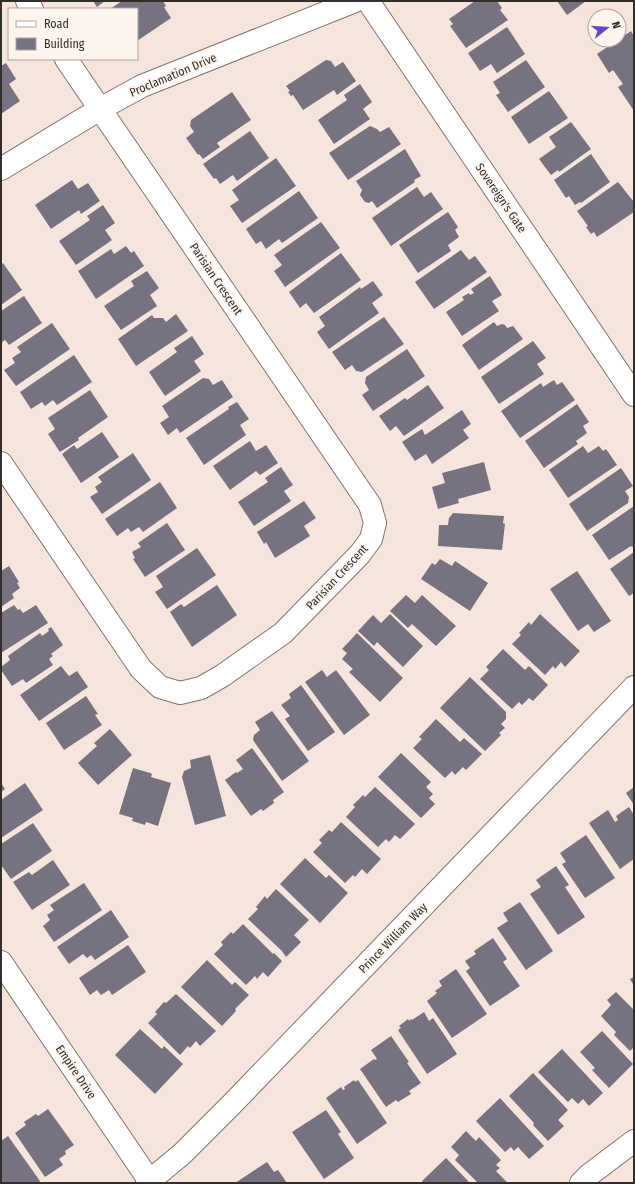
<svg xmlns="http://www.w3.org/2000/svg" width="635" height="1184" viewBox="0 0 635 1184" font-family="'Fira Sans Condensed',sans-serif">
  <rect width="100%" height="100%" fill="#f5e5dc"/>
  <!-- building -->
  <g fill="#777280">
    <path d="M93,1H105L97,7Z"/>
    <path d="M122,1H163L166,6L164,7L171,18L137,41V9H110Z"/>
    <path d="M475,1H497L502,8L500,10L508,20L466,48L450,26L453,24L449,19Z"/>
    <path d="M557,1H586L567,15Z"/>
    <path d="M507,27L525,54L497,73L491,64L480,71L468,53Z"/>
    <path d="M631,31L634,36V111L618,87L623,84L613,70L609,73L597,54Z"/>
    <path d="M326,60L331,61L335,67L343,62L356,81L337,95L334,90L303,110L293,95L291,96L288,92L290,91L286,86Z"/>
    <path d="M526,60L545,87L508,112L496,95L500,93L493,82Z"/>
    <path d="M6,63L16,79L9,84L20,101L1,114V66Z"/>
    <path d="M360,84L372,102L363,109L370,119L334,144L318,120L347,100L344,95Z"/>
    <path d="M549,91L568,118L529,144L511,117Z"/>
    <path d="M232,92L251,120L217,143L220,147L203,159L199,154L198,155L186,138L194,132L190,126L191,120Z"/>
    <path d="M571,122L591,149L559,172L558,170L551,175L539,159L556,147L549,137Z"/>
    <path d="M370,126L377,129L380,132L389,127L401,144L348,180L329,153Z"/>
    <path d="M250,131L269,158L237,181L233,175L220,184L216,178L214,179L203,164Z"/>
    <path d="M405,149L421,176L414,180L415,182L377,208L372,201L369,203L365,202L360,195L362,190L356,181Z"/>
    <path d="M591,154L610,182L581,203L580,202L575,205L569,196L566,198L554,180Z"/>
    <path d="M276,158L296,186L242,223L230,206L239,200L232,190Z"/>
    <path d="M72,180L78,189L88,183L100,201L81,214L79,210L51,229L35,205Z"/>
    <path d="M618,182L634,202V212L597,237L594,232L591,234L586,227L588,226L577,211Z"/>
    <path d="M417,187L424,197L431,192L443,209L391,246L372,218Z"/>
    <path d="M299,191L318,218L282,243L279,239L266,249L261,241L256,244L246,229Z"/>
    <path d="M103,205L115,223L105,230L112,240L76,265L59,241L90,220L87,216Z"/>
    <path d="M448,212L458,227L455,230L459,237L448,245L451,251L418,273L399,245Z"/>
    <path d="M321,222L340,248L285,287L274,271L282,265L274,255Z"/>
    <path d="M126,246L131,253L134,251L144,266L96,299L78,271L111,249L114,254Z"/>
    <path d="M461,250L469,260L475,256L487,272L434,309L415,282Z"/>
    <path d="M341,253L361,280L314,313L306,303L300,308L289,292Z"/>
    <path d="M3,263L22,290L1,305V265Z"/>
    <path d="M147,271L159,288L150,295L157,306L121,330L104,306L134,286L131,281Z"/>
    <path d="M490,276L502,295L492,301L499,311L462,336L446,312L464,300L462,297L469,293L470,295L474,293L471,289Z"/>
    <path d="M373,281L383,295L372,303L379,313L329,349L317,332L325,326L319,317L360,287L361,289Z"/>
    <path d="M24,296L42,323L9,345L5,340L1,343V311Z"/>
    <path d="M176,314L188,331L136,366L118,339L152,315L154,318H163L166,322Z"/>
    <path d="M384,317L404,344L362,372L356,371L352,365L345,370L332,352Z"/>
    <path d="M494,322L497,326L502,324L505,325L507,328L513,326L523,339L479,370L462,345Z"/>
    <path d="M52,323L70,349L16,386L4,370L15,363L12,358L21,352L17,347Z"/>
    <path d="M192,336L204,354L194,361L201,371L165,396L149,372L177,352L174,348Z"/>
    <path d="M533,341L546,358L537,364L544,374L499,404L481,377Z"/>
    <path d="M407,349L425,376L373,411L362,395L369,390L365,383L366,377Z"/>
    <path d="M74,355L92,382L57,405L53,400L45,406L42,402L31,409L20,392Z"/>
    <path d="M203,378L209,379L213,385L222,380L233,397L180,433L177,428L168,435L160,423L169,417L162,406Z"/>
    <path d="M554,380L557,385L562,382L575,400L520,438L501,411L541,383L543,387Z"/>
    <path d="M428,385L444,408L404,436L396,426L390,431L379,416L405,398L407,400Z"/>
    <path d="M90,390L108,417L78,438L79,440L60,452L48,434L55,429L48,418Z"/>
    <path d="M237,402L249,419L240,425L246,435L204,465L186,438L229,409L228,407Z"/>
    <path d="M577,404L589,422L583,426L587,433L576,441L578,444L544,468L525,441Z"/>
    <path d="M462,410L471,424L463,430L469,438L432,464L426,454L415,461L402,442L422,429L425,435Z"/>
    <path d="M102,432L119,457L81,483L62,454L74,445L77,449Z"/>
    <path d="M250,441L256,451L266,445L278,463L260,475L256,471L230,490L213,466Z"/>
    <path d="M583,446L588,453L599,446L603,451L606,449L617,465L568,498L549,470Z"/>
    <path d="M133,453L151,480L102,514L90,497L98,492L95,487L102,482L98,477Z"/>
    <path d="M484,462L491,490L458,499L459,503L438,509L432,487L445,483L442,473Z"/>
    <path d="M281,467L293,485L284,491L291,501L254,526L238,502L268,482L265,478Z"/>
    <path d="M621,468L633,486L625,491L629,497L628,503L587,531L569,504Z"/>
    <path d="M160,482L177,508L143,532L139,527L131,532L128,528L117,536L105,519Z"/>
    <path d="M304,501L316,518L304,526L310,536L275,558L266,542L264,544L257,532Z"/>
    <path d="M634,506V546L632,547L631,546L609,560L592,535Z"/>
    <path d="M453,513L504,516L503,523L505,524L502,550L438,546L439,525H448L449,518Z"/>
    <path d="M167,523L185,550L145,577L133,559L135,558L132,552L141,547L138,543Z"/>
    <path d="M197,548L216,575L167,609L155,592L163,587L156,576Z"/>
    <path d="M634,552V593L629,596L610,569Z"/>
    <path d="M440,559L452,566L455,561L488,583L470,611L421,579L432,563L435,565Z"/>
    <path d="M9,566L19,582L17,583L20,588L12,594L14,598L1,607V571Z"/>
    <path d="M577,571L611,621L594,632L588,624L578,631L550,589Z"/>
    <path d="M217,585L237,615L192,647L170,612L181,604L184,607Z"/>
    <path d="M406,595L415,603L422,595L456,626L436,646L412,624L408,628L390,611Z"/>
    <path d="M14,605L18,610L20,609L23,613L36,605L48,623L1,653V613Z"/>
    <path d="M390,614L423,646L403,667L377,642L374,646L358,631L373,615L381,623Z"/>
    <path d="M540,614L580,651L565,667L561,662L555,669L553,666L545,675L512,644L521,635L519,633L529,622L531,625Z"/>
    <path d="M51,627L63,645L51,654L53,656L49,659L53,665L26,683L23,679L12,686L1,670V667L10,660L8,656L40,633L42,636L49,631L48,629Z"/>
    <path d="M357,633L403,678L380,702L349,672L353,669L342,659L347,653L342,649Z"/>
    <path d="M503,649L525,670L529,666L548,685L533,701L529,698L522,705L519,702L512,709L480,679L489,670L486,667Z"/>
    <path d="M61,666L69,676L77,671L88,687L39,721L20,695Z"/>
    <path d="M322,670L327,677L336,670L370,715L344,735L305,682Z"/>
    <path d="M470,677L506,712V719L501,724L505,728L499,733L501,735L485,751L440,708Z"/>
    <path d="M301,685L335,732L308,751L285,719L290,716L281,705L291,698L289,694Z"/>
    <path d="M86,696L98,714L95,715L102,725L64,750L46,723Z"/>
    <path d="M272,711L309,761L282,781L253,740L254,735L260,730L255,722Z"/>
    <path d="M436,719L460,742L464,738L482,754L466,770L463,767L455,775L452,771L445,778L413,748L422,739L419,737Z"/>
    <path d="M110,729L132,755L98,785L78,763L97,746L94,743Z"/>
    <path d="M252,748L284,792L273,800L274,803L263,811L261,809L251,816L225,780L236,772L237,773L243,769L236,760Z"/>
    <path d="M401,753L431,782L426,787L433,794L429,798L435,804L421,818L378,777Z"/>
    <path d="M210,755L226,816L195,825L182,777L184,771L191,768L190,760Z"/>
    <path d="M133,768L150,773L152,774L151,777L171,783L158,826L146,822L145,825L132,821L133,818L119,814Z"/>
    <path d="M1,783L5,789L1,792Z"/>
    <path d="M25,783L43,810L1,838V800Z"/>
    <path d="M375,787L415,824L400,839L395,835L389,842L386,839L378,847L346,817L355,807L353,805L363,795L365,797Z"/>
    <path d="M634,787V805L626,793Z"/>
    <path d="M629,807L634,815V859L620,869L589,823L608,810L615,822L618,820L616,816Z"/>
    <path d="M341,822L381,859L367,874L362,869L355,877L353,875L345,883L313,852L322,843L319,840L329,830L332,832Z"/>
    <path d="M33,823L52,851L11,879L1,865V844Z"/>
    <path d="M586,835L615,878L585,898L562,864L566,862L560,853Z"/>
    <path d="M305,858L326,878L329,875L348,893L320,923L280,884Z"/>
    <path d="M53,860L70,885L32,910L13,882L29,872L32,875Z"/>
    <path d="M556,866L569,885L565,887L585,917L558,935L530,894L541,887L536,880Z"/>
    <path d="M84,883L102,910L54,942L43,926L50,920L47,915L54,910L50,905Z"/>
    <path d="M276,889L309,920L294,935L301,942L286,957L282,951L248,919L258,909L256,907L265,896L267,899Z"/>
    <path d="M520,902L553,951L526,970L497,928L508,921L503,913Z"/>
    <path d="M111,910L129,937L95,960L91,955L87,958L83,954L69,964L57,947Z"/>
    <path d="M243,924L273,954L274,953L282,961L268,977L263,972L257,979L255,976L246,985L214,954L223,945L221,942L231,932L233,934Z"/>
    <path d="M493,938L507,959L503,962L520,986L490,1006L466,971L470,968L465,961L476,954L474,951Z"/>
    <path d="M128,945L146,972L112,995L109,990L101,995L97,990L90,995L79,978Z"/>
    <path d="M207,960L232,985L235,982L249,995L235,1009L236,1011L222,1026L181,987Z"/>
    <path d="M456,969L487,1014L452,1038L427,1001L437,993L435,991L442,986L439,981Z"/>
    <path d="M634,977V986L630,979Z"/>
    <path d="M616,992L634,1010V1047L630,1051L614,1035L616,1032L601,1016L611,1005L607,1000Z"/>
    <path d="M176,994L216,1031L200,1046L196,1041L190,1048L188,1046L180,1055L148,1023L157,1014L155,1012L164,1002L166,1003Z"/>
    <path d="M424,1012L429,1021L433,1018L457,1054L427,1074L398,1030L401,1028L399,1026L408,1019L409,1021L411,1019L412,1020Z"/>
    <path d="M140,1029L162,1049L164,1046L183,1064L155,1094L115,1055Z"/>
    <path d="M602,1031L633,1064L609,1088L592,1070L595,1068L580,1052Z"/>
    <path d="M391,1036L409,1062L407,1063L421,1083L409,1091L411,1094L398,1102L396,1100L386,1107L360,1069L374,1059L375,1060L377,1059L371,1050Z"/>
    <path d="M562,1049L603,1093L589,1106L583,1099L578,1104L572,1098L568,1102L538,1072Z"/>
    <path d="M533,1073L568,1110L558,1120L564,1126L548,1141L533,1125L534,1123L509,1096Z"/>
    <path d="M354,1080L355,1082L358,1080L387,1123L357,1144L326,1098L341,1087L343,1090L345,1089L344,1087Z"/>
    <path d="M500,1098L544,1146L529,1159L518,1147L514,1151L511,1147L505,1152L476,1121Z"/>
    <path d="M48,1109L74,1145L65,1151L66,1154L59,1159L63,1165L45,1177L15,1133L26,1125L24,1122L36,1114L38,1116Z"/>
    <path d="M326,1110L341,1132L338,1134L354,1158L324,1179L292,1132Z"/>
    <path d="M466,1131L476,1141L479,1137L501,1160L496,1165L500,1168L496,1171L507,1182L506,1183H478L455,1160L459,1155L451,1147Z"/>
    <path d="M8,1136L40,1181L38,1183H1V1141Z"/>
    <path d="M446,1158L470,1183H423L422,1181Z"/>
    <path d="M267,1162L274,1172L278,1170L287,1183H235Z"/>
  </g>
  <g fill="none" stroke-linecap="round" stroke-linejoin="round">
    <defs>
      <g id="minor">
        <path d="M27,1L32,9"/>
        <path d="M368,1L634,395"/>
        <path d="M1,169L100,109L142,86L355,1"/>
        <path d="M1,463L141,669L160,687L180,693L201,688L222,676L283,633L360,554L371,539L375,523L370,505L66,59"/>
        <path d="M1,962L151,1183"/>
        <path d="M147,1183L182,1154L232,1104L634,687"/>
        <path d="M581,1183L589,1175L634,1141"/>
      </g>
    </defs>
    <!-- minor casing -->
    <use href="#minor" stroke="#83756c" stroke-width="24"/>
    <!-- minor -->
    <use href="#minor" stroke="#fff" stroke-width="22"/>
  </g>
  <g text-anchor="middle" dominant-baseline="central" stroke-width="4" stroke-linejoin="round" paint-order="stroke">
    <!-- street labels -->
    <g font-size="12" fill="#342e2b" stroke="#fdf4ee">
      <text transform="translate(173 75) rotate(-23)">Proclamation Drive</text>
      <text transform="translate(501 198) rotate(56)">Sovereign's Gate</text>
      <text transform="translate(216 279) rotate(56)">Parisian Crescent</text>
      <text transform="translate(337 577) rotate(-47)">Parisian Crescent</text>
      <text transform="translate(393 938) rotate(-46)">Prince William Way</text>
      <text transform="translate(76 1072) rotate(56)">Empire Drive</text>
    </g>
  </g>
  <!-- border -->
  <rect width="635" height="1184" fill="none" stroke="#342e2b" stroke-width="4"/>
  <!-- legend -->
  <rect x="8" y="8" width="130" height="52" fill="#fdf4ee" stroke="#ada5a0"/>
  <rect x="16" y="21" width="20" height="6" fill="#ffffff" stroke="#ada5a0"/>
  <text x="44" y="28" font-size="12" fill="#342e2b">Road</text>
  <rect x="16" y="38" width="20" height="12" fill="#777280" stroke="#ada5a0"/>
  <text x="44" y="48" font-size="12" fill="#342e2b">Building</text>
  <!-- north arrow -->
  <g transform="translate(607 28) rotate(73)"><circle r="19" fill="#fdf4ee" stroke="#ada5a0"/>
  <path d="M0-3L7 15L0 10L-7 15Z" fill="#614ac3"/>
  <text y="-6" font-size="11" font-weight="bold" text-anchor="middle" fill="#342e2b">N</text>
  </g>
</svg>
